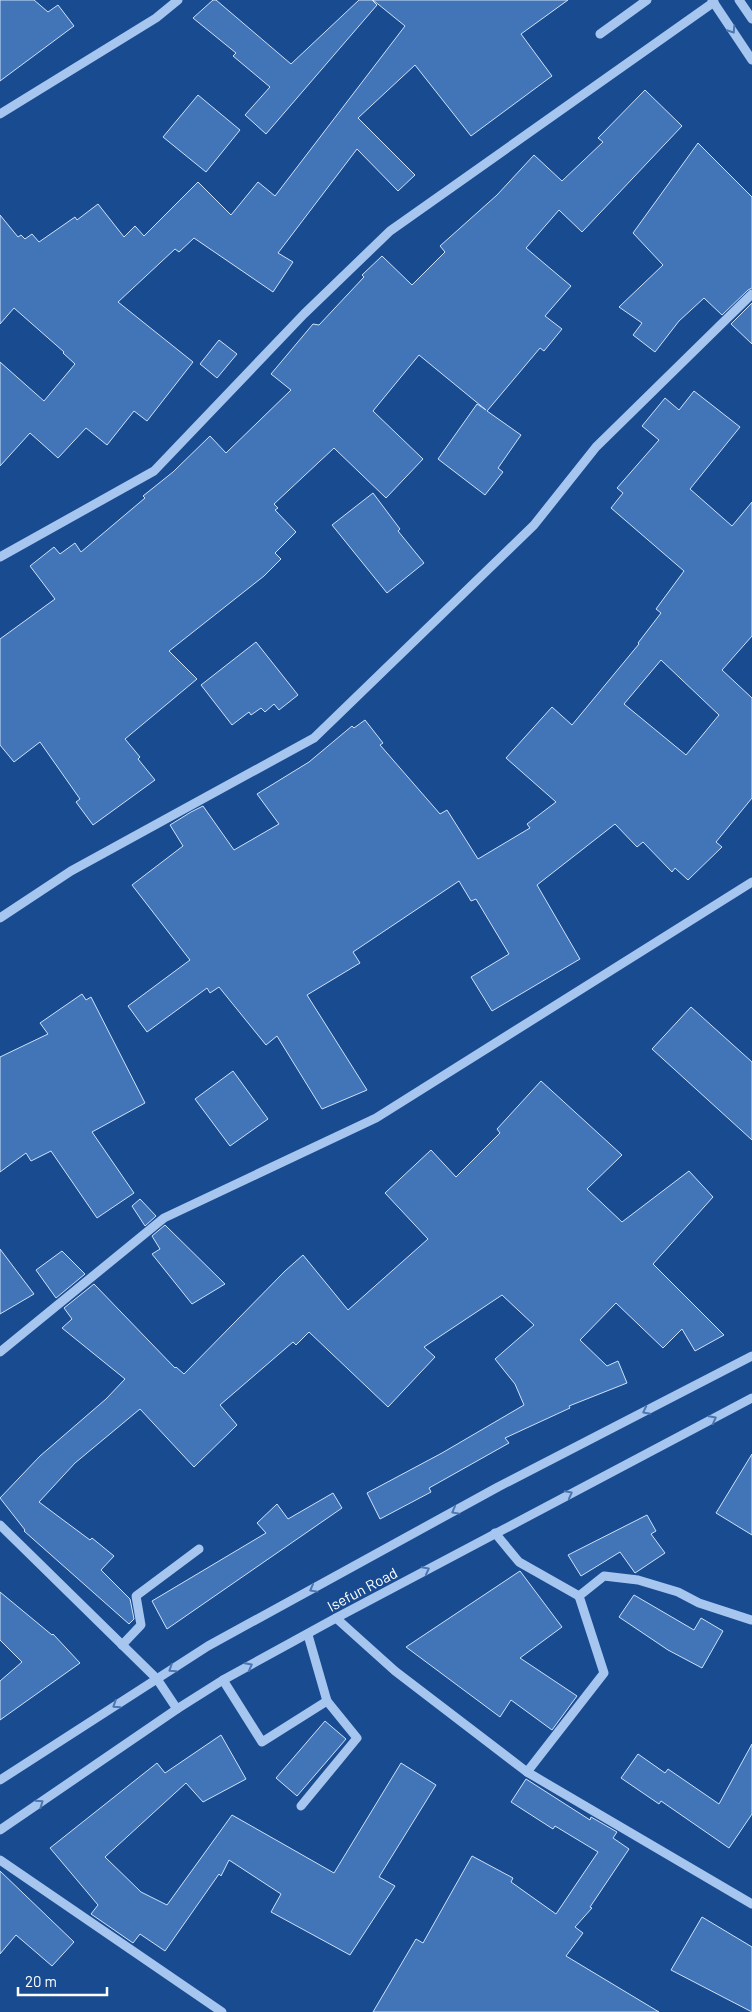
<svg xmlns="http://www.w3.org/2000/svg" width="752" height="2012" viewBox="0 0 752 2012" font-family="Barlow,sans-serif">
  <rect width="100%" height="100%" fill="#194b90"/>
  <!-- building -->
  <g fill="#4274b8" stroke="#cde1fb" fill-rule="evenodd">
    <path d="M0,0H34L48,12L58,5L74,26L0,81Z"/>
    <path d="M213,0H216L291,64L359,0H372L377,5L266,134L245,115L270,87L233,56L236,53L193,18Z"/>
    <path d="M373,0H568L521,34L552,76L471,136L415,65L358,118L415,175L398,191L357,149L278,253L293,262L273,292L194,238L179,252L175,249L118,302L193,362L147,421L134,411L107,445L86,428L58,458L30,433L0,466V362L44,401L75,364L63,353L64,352L14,308L0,324V215L18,237L21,235L25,239L32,234L39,242L75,217L77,220L98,204L124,237L135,226L144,236L198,182L231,215L258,182L275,196L405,26Z"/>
    <path d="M645,90L682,126L582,232L559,210L526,248L571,286L545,316L562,329L544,351L540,348L487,411L521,435L498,468L503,472L485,495L438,459L477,404L486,410L419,355L373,411L423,459L386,498L334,448L274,504L278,508L275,510L296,532L275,553L281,559L264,576L169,651L197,679L125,739L140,757L138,759L155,780L93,825L76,802L80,799L40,742L14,762L0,745V639L55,599L30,566L54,547L60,554L75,543L81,552L145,498L143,496L173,472L210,436L226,453L291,390L271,374L313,324L319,325L364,277L362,275L382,256L412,285L445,252L440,246L497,195L534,155L562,181L603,142L598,138Z"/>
    <path d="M198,95L240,130L206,172L163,137Z"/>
    <path d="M698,143L752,197V288L748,290L722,315L704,298L679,321L655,352L633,335L642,323L619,307L663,265L633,233Z"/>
    <path d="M752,303V344L731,324Z"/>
    <path d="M219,340L237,354L217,378L200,364Z"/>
    <path d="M694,391L740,427L690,489L732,526L752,502V636L722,670L752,698V798L716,842L722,847L688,880L675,868L672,872L643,842L637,847L615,824L537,885L580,959L492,1011L471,977L509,954L476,899L471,901L459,881L353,952L360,963L307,995L367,1090L322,1109L277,1036L266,1045L219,987L210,993L207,988L147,1032L128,1006L190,960L132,885L183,846L170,825L191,812L203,806L234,850L279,824L257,794L309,762L352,726L354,728L365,720L383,743L380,745L440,814L447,810L478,859L530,828L527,824L556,802L506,758L552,707L572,725L639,644L638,643L661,613L656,609L684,571L611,508L623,493L617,488L659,440L642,426L665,398L679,410ZM661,660L719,715L686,755L624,704Z"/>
    <path d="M373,493L400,529L398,531L424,563L387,593L332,525Z"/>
    <path d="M256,642L298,695L279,710L274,704L265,712L261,708L251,715L249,712L232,725L201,685Z"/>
    <path d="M82,994L86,1000L91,997L145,1103L92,1132L134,1193L97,1218L51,1151L31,1161L26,1153L0,1172V1057L48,1034L40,1023Z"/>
    <path d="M691,1007L752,1062V1140L652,1049Z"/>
    <path d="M233,1071L268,1119L230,1146L195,1099Z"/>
    <path d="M541,1081L622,1155L587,1189L622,1222L689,1171L713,1197L653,1264L724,1335L695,1351L682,1329L663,1348L616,1303L580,1340L607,1366L618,1361L627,1383L569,1406L570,1408L505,1438L509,1443L429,1488L431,1492L380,1519L367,1493L442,1453L524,1405L515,1384L495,1359L534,1325L502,1295L424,1347L435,1357L388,1407L309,1332L296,1345L293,1342L220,1405L237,1425L194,1467L140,1409L75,1463L39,1502L90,1540L92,1538L114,1556L101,1570L130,1599L134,1619L129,1624L24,1531L25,1530L0,1498L40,1456L106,1399L125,1379L62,1328L72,1319L64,1308L94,1284L175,1368L176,1367L184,1374L285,1271L303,1255L348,1310L428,1239L385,1193L431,1150L456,1177L500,1133L497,1129Z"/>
    <path d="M140,1199L156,1216L145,1226L132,1206Z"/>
    <path d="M165,1225L225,1284L192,1304L152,1254L160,1249L152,1236Z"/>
    <path d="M0,1249L34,1294L0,1314Z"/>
    <path d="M62,1251L85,1274L56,1298L36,1270Z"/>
    <path d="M752,1454V1535L716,1513Z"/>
    <path d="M333,1493L342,1508L167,1629L152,1601L266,1533L257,1523L277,1504L288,1519Z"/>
    <path d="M647,1515L656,1531L651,1534L665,1553L635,1573L620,1552L581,1576L568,1555Z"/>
    <path d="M520,1571L562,1627L520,1658L577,1696L552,1730L511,1700L500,1717L406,1647Z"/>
    <path d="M0,1592L52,1635L53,1634L80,1663L0,1720V1681L22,1662L0,1640Z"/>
    <path d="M634,1595L694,1630L701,1618L723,1631L702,1668L668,1650L619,1617Z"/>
    <path d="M325,1721L346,1739L297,1796L276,1778Z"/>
    <path d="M221,1735L246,1779L203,1802L186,1783L105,1857L141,1892L167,1905L232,1815L334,1873L401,1763L436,1785L379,1877L395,1886L350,1955L271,1912L281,1894L229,1860L221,1876L219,1874L165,1951L140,1934L133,1943L91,1914L98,1905L50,1848L157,1763L165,1773Z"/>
    <path d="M752,1744V1814L729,1848L661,1801L659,1804L621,1778L638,1754L665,1773L668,1769L719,1804Z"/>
    <path d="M526,1779L590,1820L591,1817L617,1832L613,1838L629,1849L590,1907L592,1908L575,1927L583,1933L566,1956L659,2012H373L416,1939L423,1943L472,1856L513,1878L511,1882L556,1914L598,1852L555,1826L553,1829L511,1802Z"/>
    <path d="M0,1871L74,1942L52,1966L16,1935L0,1954Z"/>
    <path d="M702,1917L752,1947V2012L671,1970Z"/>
  </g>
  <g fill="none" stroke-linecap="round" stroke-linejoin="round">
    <!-- minor -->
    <g stroke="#a7c6ef" stroke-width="9">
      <path d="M712,0L752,60"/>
      <path d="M739,0L752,19"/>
      <path d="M600,34L647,0"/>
      <path d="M0,114L156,18L178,0"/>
      <path d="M0,557L154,471L304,314L390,231L714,2"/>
      <path d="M0,918L71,871L314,738L534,525L596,447L752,294"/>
      <path d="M0,1352L164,1218L376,1118L752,882"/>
      <path d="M0,1525L157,1679L177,1709"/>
      <path d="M495,1533L519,1562L579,1596"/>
      <path d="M336,1618L395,1671L527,1772L752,1904"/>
      <path d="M122,1645L141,1625L136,1596L199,1549"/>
      <path d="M223,1680L262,1742L327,1701"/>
      <path d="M527,1772L604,1673L579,1596L604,1576L638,1580L678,1592L699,1603L751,1620"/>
      <path d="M0,1780L208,1646L498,1487L752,1356"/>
      <path d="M301,1806L357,1738L327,1701L308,1635"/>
      <path d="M0,1830L177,1709L223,1680L336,1618L752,1398"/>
      <path d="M0,1860L222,2012"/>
    </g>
  </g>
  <!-- one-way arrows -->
  <defs><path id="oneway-chevron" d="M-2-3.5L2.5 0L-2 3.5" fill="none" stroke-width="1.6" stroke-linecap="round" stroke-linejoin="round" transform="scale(1.25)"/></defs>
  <g stroke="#4b76b1">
    <use href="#oneway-chevron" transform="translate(732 30) rotate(57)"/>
    <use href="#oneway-chevron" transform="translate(646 1411) rotate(153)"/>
    <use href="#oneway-chevron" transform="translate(713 1419) rotate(-28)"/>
    <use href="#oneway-chevron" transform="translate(569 1494) rotate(-28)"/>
    <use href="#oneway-chevron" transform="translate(455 1511) rotate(151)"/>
    <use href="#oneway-chevron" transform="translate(426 1570) rotate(-28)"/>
    <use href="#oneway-chevron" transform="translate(313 1589) rotate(151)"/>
    <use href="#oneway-chevron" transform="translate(249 1666) rotate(-28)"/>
    <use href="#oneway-chevron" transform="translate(172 1669) rotate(147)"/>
    <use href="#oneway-chevron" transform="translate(116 1705) rotate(147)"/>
    <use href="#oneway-chevron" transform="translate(40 1803) rotate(-35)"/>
  </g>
  <g text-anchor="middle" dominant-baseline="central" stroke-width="4" stroke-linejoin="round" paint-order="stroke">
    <!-- street labels -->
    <g font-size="15" fill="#fff" stroke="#194b90">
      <text transform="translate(362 1589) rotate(-28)">Isefun Road</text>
    </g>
  </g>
  <!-- scale -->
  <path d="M18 1987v8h89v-8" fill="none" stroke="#ffffff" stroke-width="2.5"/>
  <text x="25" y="1987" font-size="15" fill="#ffffff" stroke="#194b90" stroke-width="4" paint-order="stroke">20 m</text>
</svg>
